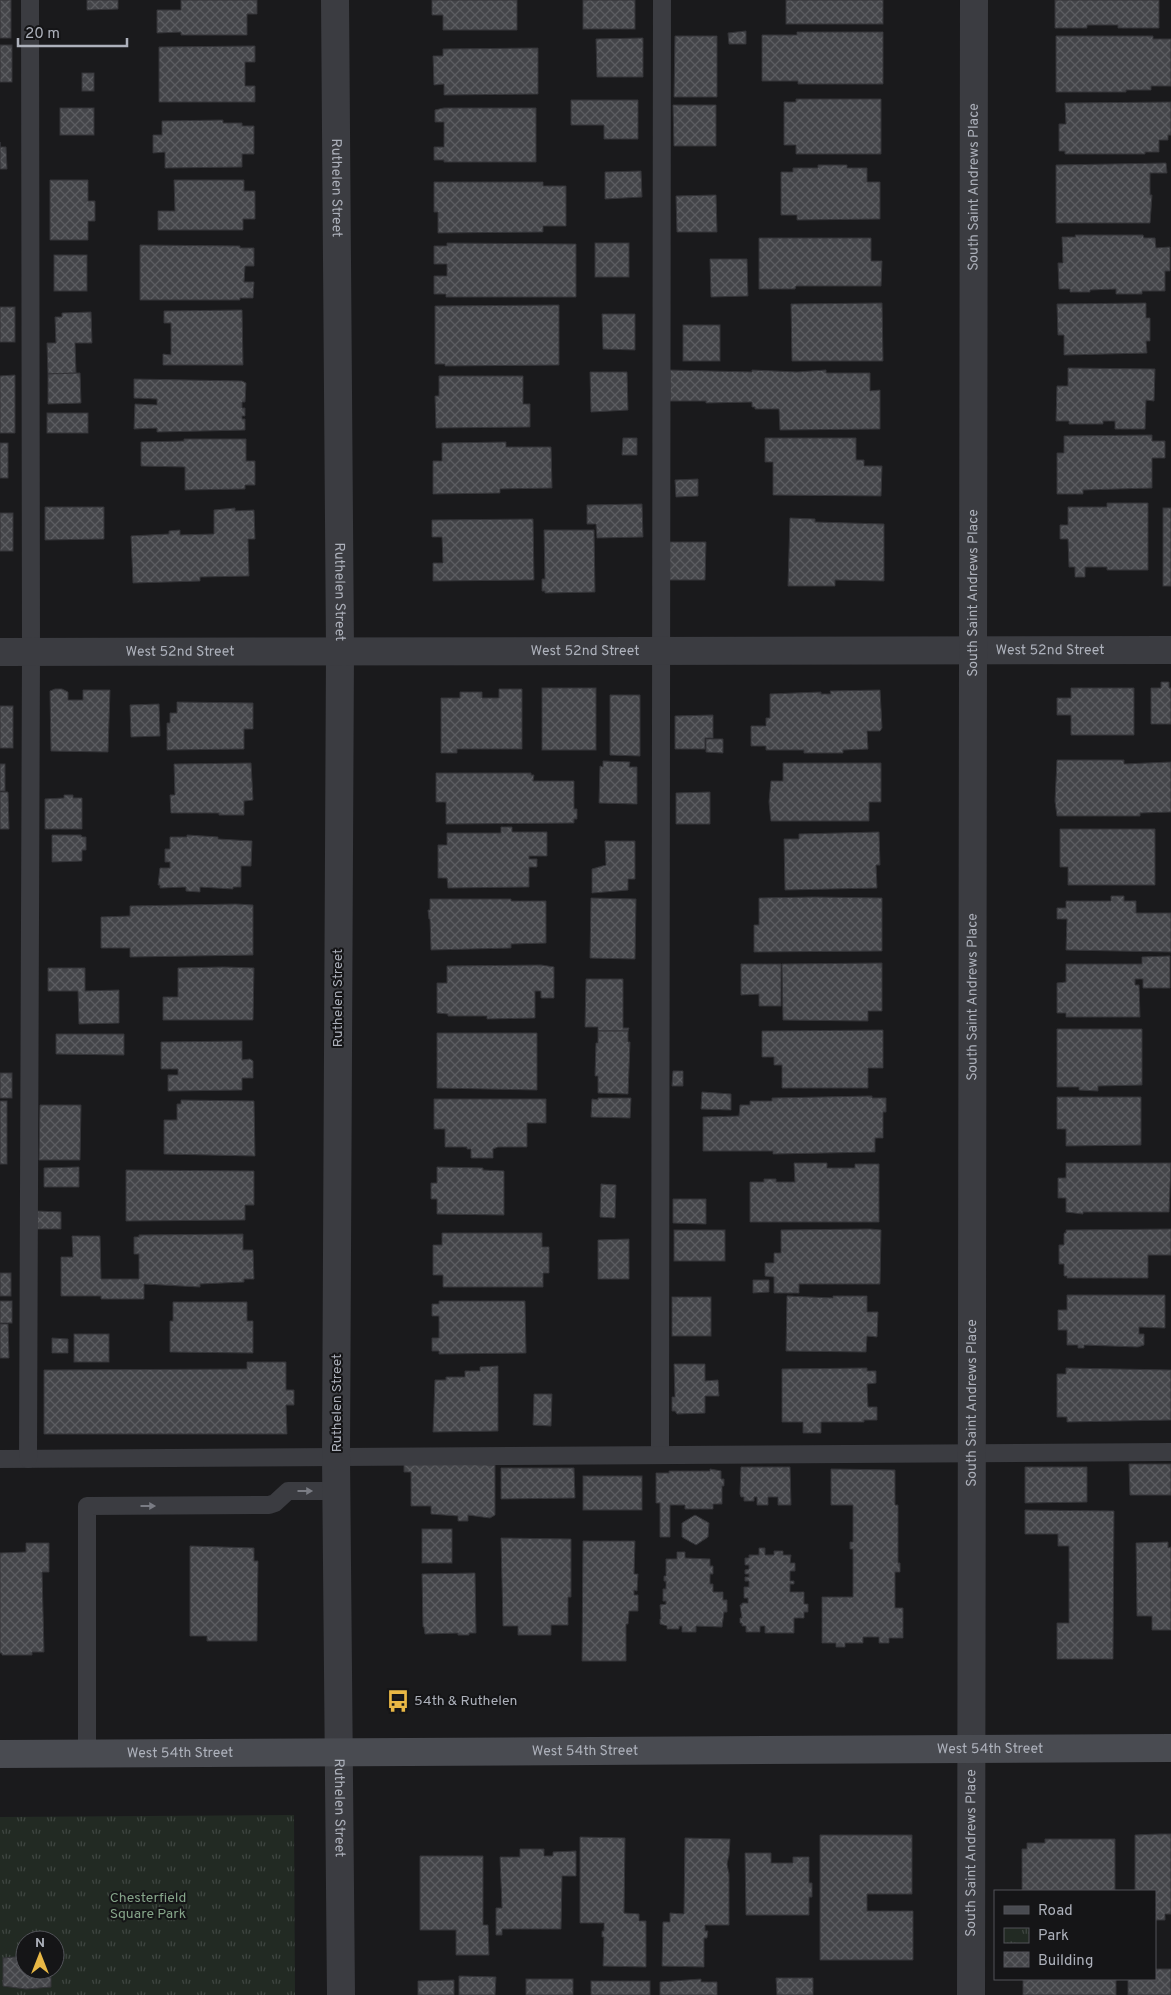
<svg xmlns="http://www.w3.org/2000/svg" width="1171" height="1995" viewBox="0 0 1171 1995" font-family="Overpass,sans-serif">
  <defs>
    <pattern id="park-tufts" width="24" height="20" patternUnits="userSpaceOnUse" patternTransform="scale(1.25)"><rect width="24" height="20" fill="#222a23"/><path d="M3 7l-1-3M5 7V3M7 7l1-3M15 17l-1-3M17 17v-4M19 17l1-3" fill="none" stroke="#3f4641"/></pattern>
    <pattern id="building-cross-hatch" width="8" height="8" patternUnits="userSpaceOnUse" patternTransform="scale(1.25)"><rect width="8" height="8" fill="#444549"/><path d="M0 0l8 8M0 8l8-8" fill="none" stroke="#5c5d61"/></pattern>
  </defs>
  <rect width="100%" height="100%" fill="#1a1a1c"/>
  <!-- park -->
  <path fill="url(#park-tufts)" fill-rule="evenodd" d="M294,1815L295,1995H0V1817ZM25,1940H55V1970H25Z"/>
  <!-- building -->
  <g fill="url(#building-cross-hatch)" stroke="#343438">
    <rect x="0" y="0" width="11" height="38"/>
    <path d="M87,0H118V9L87,10Z"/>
    <path d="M181,0H257V14H247V35H181V32L157,33V10H181Z"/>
    <path d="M432,0H517V30H443V15H432Z"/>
    <rect x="583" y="0" width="52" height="29"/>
    <rect x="786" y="0" width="97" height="24"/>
    <path d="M1055,0H1159V28H1118V25H1087V28H1055Z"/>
    <path d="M746,31V44H729L728,33Z"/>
    <path d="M797,32H883V84H798V81H762V35H797Z"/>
    <path d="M675,36H717V97H674Z"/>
    <path d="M1056,36H1153V39H1171V86H1151V90H1126V92H1056Z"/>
    <path d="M643,38V77H597L596,39Z"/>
    <rect x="0" y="45" width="12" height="37"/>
    <path d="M255,46V62H245V86H255V102H159V47Z"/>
    <path d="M538,48V94L444,95V84L434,85L433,56H443V49Z"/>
    <rect x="82" y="73" width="12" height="18"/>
    <path d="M796,99H881V154H796V145H784V102H796Z"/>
    <path d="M571,100H638V139H604V125H571Z"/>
    <path d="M1171,102V135H1168V140H1159V152H1145V154H1065V151H1059V124H1066L1065,103Z"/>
    <path d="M673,105H716V146H674Z"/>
    <rect x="60" y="108" width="34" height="27"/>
    <path d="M444,108H536V162H444V160H434V147H444V122H435V110Z"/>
    <path d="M223,120V123H242V126H254V154H242V167L165,168V152L153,153V135H162V121Z"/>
    <path d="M0,142V147H6L7,169H0Z"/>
    <path d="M1166,163L1167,173H1150V195H1152L1150,223H1056V165Z"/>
    <path d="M818,165H847V168H867V182H880V219L797,220V215H781V172H793V168H818Z"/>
    <path d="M641,171L642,197L605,199V172Z"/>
    <path d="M50,180H88V201H95V221H88V240H50Z"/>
    <path d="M174,180H244V191H255V219H243V230H158V211H175Z"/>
    <path d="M434,182H543V186H566V226H543V232L438,233V212H434Z"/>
    <path d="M716,195L717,232H677L676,196Z"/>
    <path d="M1075,235H1143L1144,238H1155L1156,248L1170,247V271H1165V291H1142V294H1116V289L1090,290V292H1070V289H1059L1058,263H1063L1062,237H1076Z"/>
    <path d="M759,238H871V261H882L881,286H796L795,289H759Z"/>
    <path d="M447,243L576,244V297H446V294H434V276H447V264H434V246H447Z"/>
    <rect x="595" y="243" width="34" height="34"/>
    <path d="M140,245L240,246V248H254V266H245L244,282H254L253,298H240V300H140Z"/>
    <rect x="54" y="255" width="33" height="36"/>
    <path d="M710,259H747L748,296L711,297Z"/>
    <path d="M882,303L883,361H792L791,304Z"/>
    <path d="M1146,303V318H1150V341H1146L1147,353L1064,355V335H1058L1057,304Z"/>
    <path d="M559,305V365L445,366V364H435V306Z"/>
    <rect x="0" y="307" width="15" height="35"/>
    <path d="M242,310L243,365H163V354L171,355V323H164V311Z"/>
    <path d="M91,312L92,343H75L76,373L48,374L47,343H56L55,317H62V313Z"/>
    <path d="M602,314H635V350L603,349Z"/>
    <rect x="683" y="325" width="37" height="36"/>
    <path d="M1068,368L1155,369L1154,401L1146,400L1145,429H1115V421H1103V424H1069V421H1056L1057,386H1068Z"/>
    <path d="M670,370L752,372V370L797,372L826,370V373H870V391L880,390V429L780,430L779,409H755V407H752V402L706,403V401H670Z"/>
    <path d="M590,372H627L628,410L591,412Z"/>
    <path d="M80,373L81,403L48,404V374Z"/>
    <path d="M15,375V433H0V376Z"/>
    <path d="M439,376H523V404H530V427L436,428L435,396H439Z"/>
    <path d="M134,379L242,381L246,383L245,402H242V408H245V416H242V419H245V430L157,432V428L134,429L135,404L157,405V399L134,398Z"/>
    <rect x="47" y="413" width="41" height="20"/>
    <path d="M1152,435V441H1165V458H1152V488L1083,490V494H1057V453H1064V436Z"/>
    <path d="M623,438H637V455H622Z"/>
    <path d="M765,438H856V460H864V466H882L881,496L773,495V462H765Z"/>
    <path d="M184,439H246V461H255V485H245V489L185,490V467L141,466V442L184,441Z"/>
    <path d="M506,442V447H551L552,488L500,489V493L433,494V461H442V443Z"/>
    <rect x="0" y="443" width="8" height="35"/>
    <path d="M698,479V496L676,497L675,480Z"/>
    <path d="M1107,503H1148V570H1107V567H1085V577H1075V567H1069L1068,539H1060V525H1068V507H1107Z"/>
    <path d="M642,504L643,537L597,538L596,524H587V505Z"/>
    <path d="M45,507H104V539L45,540Z"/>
    <path d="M235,508V511L254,510L255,539H248L249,576L200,577V581L133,583L131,536L169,534V531L180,530V535L214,534V510Z"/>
    <rect x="1163" y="508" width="8" height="78"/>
    <rect x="0" y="513" width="13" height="38"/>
    <path d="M790,518L815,519V522L884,524V581L835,580V586H788Z"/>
    <path d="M533,519L534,580L433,581V563H443L442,537H432V520Z"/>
    <path d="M544,530H594L595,592L545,593V591H542V579H545Z"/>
    <path d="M669,542H706L705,580H669Z"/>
    <path d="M1161,682H1169V688H1171V724H1151V688H1161Z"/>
    <rect x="542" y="688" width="54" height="62"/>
    <path d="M1071,688H1134V735H1071V715H1057V698H1071Z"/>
    <path d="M55,689H62L68,692V700H83V690H110L108,752L51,751L50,691Z"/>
    <path d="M499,689H522V749H457V753H441V698H460V692H482V698H499Z"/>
    <path d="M880,690L882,728L880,731H867L868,749L843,750V753H804V750H766V746H751V726H766V718H770V694L821,692V694H831L830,691Z"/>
    <path d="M610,695H640V756L610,755Z"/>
    <path d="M177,702L253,703V729H244V749L167,750V723H170V713H177Z"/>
    <path d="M159,704L160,736L131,737L130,705Z"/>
    <rect x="0" y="706" width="13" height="42"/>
    <path d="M713,715V738H705V749H675V716Z"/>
    <path d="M706,739H723V753L706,752Z"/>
    <path d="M1057,760H1124V764L1171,762V812L1140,813V816H1057L1055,801Z"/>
    <path d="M603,761L630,762L629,767H637V804L599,803L600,766L603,767Z"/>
    <path d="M251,763L253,800L244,801V815H219V813H171L170,795H175L174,764Z"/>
    <path d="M783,763H881V802H869V821H771L769,802L771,781H783Z"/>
    <rect x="0" y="764" width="5" height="27"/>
    <path d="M436,773H531V775H534L533,781H574V809H577V819H574V823L446,824V802H436Z"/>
    <path d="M0,792H8L9,829H0Z"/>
    <path d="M710,792V824H676V793Z"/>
    <path d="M64,795H73V798H82V829H45V799L64,798Z"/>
    <path d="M501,827H512V832H547V856H529V859H537V867H529V887L448,888L447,878H438V845H447V833H501Z"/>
    <path d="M1060,829H1155V885H1068V867H1060Z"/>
    <path d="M879,832L880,865H876L877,888L785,890L784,839H799V834Z"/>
    <path d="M52,835H81L82,837H86V850H82V861L52,862Z"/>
    <path d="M187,835L218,837V839L252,841L251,866H241V887H233V889L200,887V892L186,891V887L160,888V885H158L160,868H170V862H165V849H170V837H187Z"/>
    <path d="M605,841H635V879H628V890L592,893V869L606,865Z"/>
    <path d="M1111,896H1124V901H1136V913H1171V952L1066,950L1067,919H1057V908H1066V901H1111Z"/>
    <path d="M814,897L882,898V951L754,952V925H759V898Z"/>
    <path d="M591,898L636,899L635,959L590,958Z"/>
    <path d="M430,899H511V901H546V943L511,944V948L431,950L430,919H429L428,910H430Z"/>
    <path d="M236,904L253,905V955L130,957V948H101V917L130,916V906Z"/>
    <path d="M1170,956V988H1143V979H1135V985H1139L1140,1017H1066V1013H1057V983L1066,982V964H1142V957Z"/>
    <path d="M882,963V1011H868V1021L783,1020L782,964Z"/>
    <path d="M741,964H781V1006H759V994L741,995Z"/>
    <path d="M541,965L554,967V998H541V991H535V1018L487,1019V1016H448V1014L437,1013V983H447V966Z"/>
    <path d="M224,967L254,968L253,1020H163V997H178V968Z"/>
    <path d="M48,968H85V991L119,990V1023L79,1024L78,991H48Z"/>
    <path d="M586,979H623V1028H629L628,1031H598V1027H585Z"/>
    <path d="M1057,1029H1142V1085L1098,1086V1091L1079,1090V1087H1057Z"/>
    <path d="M883,1030V1068H868V1088H782V1065H774V1057H762V1031Z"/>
    <path d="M598,1031H628V1042H630L628,1094L598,1093V1076H595L596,1043H598Z"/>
    <path d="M437,1033H537V1090L437,1088Z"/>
    <path d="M56,1034H124V1055L56,1054Z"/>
    <path d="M242,1041V1060L250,1059L253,1061V1078H242V1090L168,1091V1075H178V1069H161V1042Z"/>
    <path d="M673,1071H683V1086H672Z"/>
    <rect x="0" y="1073" width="12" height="25"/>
    <path d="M702,1092L731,1094V1110L701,1109Z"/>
    <path d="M872,1096V1098H886V1112H883V1138H875V1152L773,1154V1151H703V1117L739,1116L740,1105H750V1101H772V1098Z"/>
    <path d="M1057,1097H1141V1145L1066,1146V1129H1057Z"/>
    <path d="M598,1098H631L630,1118L591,1117L592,1099L598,1100Z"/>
    <path d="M434,1099H546V1123H527V1147H498L493,1149V1158H471V1149H467V1147H445V1129H434Z"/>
    <path d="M181,1100L254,1101L255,1156L164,1154V1120H177V1104H181Z"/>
    <rect x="0" y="1101" width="7" height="63"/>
    <path d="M40,1105H81L80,1160H39Z"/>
    <path d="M794,1163H827V1168H855V1164H879V1222H750V1182H764V1179H776V1182H795Z"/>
    <path d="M1066,1163H1171L1169,1212H1083V1214L1066,1212V1198H1058V1178H1066Z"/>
    <path d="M79,1167V1187H44V1168Z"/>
    <path d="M437,1167L483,1168V1170L504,1171V1215L437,1214V1199H431V1183H437Z"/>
    <path d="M126,1170L254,1171V1205H245V1220L126,1221Z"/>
    <path d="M601,1184L616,1185L615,1218L600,1217Z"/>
    <path d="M673,1199H706V1224L673,1223Z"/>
    <path d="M37,1211L61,1212V1229H37Z"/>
    <path d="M870,1229L881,1230L880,1284H799V1293H774V1277L765,1276V1263H774V1253H781V1230Z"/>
    <path d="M1171,1229V1255H1148V1278H1067V1276H1064V1264H1059V1245H1064V1233H1066V1230Z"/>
    <rect x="674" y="1230" width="51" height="31"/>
    <path d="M442,1233H542V1247H549V1273H543V1287H443V1275H433V1245H442Z"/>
    <path d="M243,1234V1250H253L254,1279H244V1282L200,1284V1287L144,1284V1299H101V1296H61V1257H73L72,1236H100L101,1279H139V1254H134V1237H139V1235Z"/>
    <path d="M629,1239V1279H598V1240Z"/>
    <rect x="0" y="1273" width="11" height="23"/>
    <path d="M753,1280H769V1292L753,1293Z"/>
    <path d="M1067,1295H1165V1328L1139,1327V1334H1144V1345L1138,1347L1084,1345V1348H1078V1345H1067V1330H1058V1310H1067Z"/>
    <path d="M787,1296L833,1298V1296H867V1312H878L877,1337L867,1336L866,1352L786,1351Z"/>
    <rect x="672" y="1297" width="39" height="39"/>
    <rect x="0" y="1301" width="12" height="22"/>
    <path d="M439,1301H525L526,1353L439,1354V1351H432V1338H439V1316H432V1304H439Z"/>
    <path d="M173,1302H247V1321H253V1353L170,1352V1321H173Z"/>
    <path d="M0,1324H8L9,1358H0Z"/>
    <rect x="74" y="1334" width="35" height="28"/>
    <path d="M52,1338L68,1339V1353H52Z"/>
    <path d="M247,1362H286V1390H294V1405H286L287,1434H44V1370L247,1369Z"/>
    <path d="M674,1364H705V1381L718,1380L719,1396H705V1413L677,1414L675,1411H672V1397H675Z"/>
    <path d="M498,1366V1431L433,1432L435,1380H446V1377H465V1371H480V1367Z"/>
    <path d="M867,1368V1371H876V1383L867,1384L868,1407H877V1420H864V1422H821V1433H803V1422H782V1369Z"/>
    <path d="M1066,1368L1171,1370V1420L1067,1422V1417H1057V1374H1066Z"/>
    <path d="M534,1394H552L551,1426L533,1425Z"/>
    <path d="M404,1463L495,1465V1515L490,1518L468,1515V1521H458V1516L431,1514V1506H411V1472H404Z"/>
    <path d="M1129,1464H1171V1495H1130Z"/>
    <path d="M741,1467H790L791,1505H778V1497H768V1505H757V1497H754V1501H744V1497H741L740,1494Z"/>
    <path d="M1025,1467H1087V1502L1025,1503Z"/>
    <path d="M501,1468H574L575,1498L501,1499Z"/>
    <path d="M710,1469L721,1471V1479H724V1486H722V1504H713V1509H685V1505H670V1537H660V1503H656V1473H669V1471H710Z"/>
    <path d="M831,1469L895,1470V1505H898V1563H900V1572H895V1608H903V1638H889V1643H879V1637H863V1643H845V1647H836V1643H822V1597H853V1549H850V1542H853V1505H831Z"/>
    <rect x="583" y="1476" width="59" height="34"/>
    <path d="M1025,1510L1114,1511L1113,1659H1057V1623H1069V1546H1058V1534H1025Z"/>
    <path d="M695,1515L709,1523L708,1537L696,1545L682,1537V1523Z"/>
    <rect x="422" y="1529" width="30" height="34"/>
    <path d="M501,1538L571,1539V1597H568V1625H551V1635H518V1626H503Z"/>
    <path d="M583,1541H635L634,1574H638L637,1591L634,1590V1595H638V1611H629L628,1624H626V1661H582Z"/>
    <path d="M1168,1542V1548L1171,1547V1630H1152V1616H1137L1136,1543Z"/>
    <path d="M26,1543H49V1572H42L44,1652H32V1655H2V1653H0V1553L26,1552Z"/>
    <path d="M190,1546L254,1548V1561H258L257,1641H207V1636H190Z"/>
    <path d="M759,1548H765V1555H774V1551H783V1555H791L790,1563H795V1571H790V1581H794V1584H790V1592H804V1604H808V1612H804V1618H794V1633H765V1626H760V1632H746V1626H742V1623H740V1618H742L740,1605H742V1603H748V1598H744V1587H749V1581H745V1577H749V1574H745V1570L749,1569V1565H745V1558H749V1555H759Z"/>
    <path d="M677,1552H685V1558L710,1559V1566H713V1574H710V1584H713V1592H723V1600H727V1612H724L722,1627L696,1626V1632H682V1626H679V1629H667V1626L660,1624V1619H661L660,1605L666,1604V1601H663V1589H666V1581H664V1576H666V1559H677Z"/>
    <path d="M475,1573L476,1633H469V1635H458V1633L425,1634L424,1627H423L422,1574Z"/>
    <path d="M1160,1834H1171V1914H1165V1920H1155V1891H1135V1835Z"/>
    <path d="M820,1835H912V1894H867V1911H913V1960H820Z"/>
    <path d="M580,1837L625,1838L624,1913L639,1914V1921H646V1967L603,1966L604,1937H602V1931H604V1923H580Z"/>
    <path d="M685,1838L730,1839L729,1855L727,1864L729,1874V1925H705V1931H708L707,1938H704V1967L662,1966L663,1922H670V1913L684,1914Z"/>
    <path d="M1045,1839H1115V1891H1022V1849H1027V1843H1045Z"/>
    <path d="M520,1849H544V1856H553V1852L576,1851V1876H562L561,1929H502V1935H496V1908H502L500,1857H520Z"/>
    <path d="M745,1853H771V1863H793V1857H809V1883H812V1897H809V1915H746Z"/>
    <path d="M420,1856H483V1925H488L489,1955H456V1930H420Z"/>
    <path d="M25,1956V1970H51V1987L26,1989L3,1986V1958Z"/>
    <path d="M1155,1969H1171V1995H1128V1979H1155Z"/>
    <path d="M459,1976L496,1977L495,1995H459Z"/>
    <path d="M776,1978H813V1995H777Z"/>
    <rect x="526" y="1979" width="47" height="16"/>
    <path d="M701,1979V1982H717V1995H660V1982Z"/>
    <rect x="1023" y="1979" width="93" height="16"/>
    <path d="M454,1980V1995H418V1981Z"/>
    <rect x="591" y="1981" width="59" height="14"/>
  </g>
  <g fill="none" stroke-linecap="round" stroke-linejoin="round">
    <!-- lane -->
    <g stroke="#3b3c41" stroke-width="18">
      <path d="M660,1455L662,0"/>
      <path d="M0,1459L1171,1452"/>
      <path d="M28,1459L31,652L30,0"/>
      <path d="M87,1753V1506L269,1505L275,1503L288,1491H337"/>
    </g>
    <!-- street -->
    <g stroke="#3b3c41" stroke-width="28">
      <path id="s1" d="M335,0L340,651L336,1456L341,1995"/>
      <path id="s2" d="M0,652L1171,650"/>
      <path id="s3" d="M971,1995L974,0"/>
    </g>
    <!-- secondary -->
    <path stroke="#494b51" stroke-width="28" id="s4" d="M0,1754L1171,1748"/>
  </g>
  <!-- one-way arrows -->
  <defs><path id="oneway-solid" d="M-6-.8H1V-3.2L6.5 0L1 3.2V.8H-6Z" transform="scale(1.25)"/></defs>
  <g fill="#7a7c84">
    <use href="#oneway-solid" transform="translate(305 1491)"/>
    <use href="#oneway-solid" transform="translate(148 1506)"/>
  </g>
  <!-- icons -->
  <defs>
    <symbol id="bus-bare" viewBox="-9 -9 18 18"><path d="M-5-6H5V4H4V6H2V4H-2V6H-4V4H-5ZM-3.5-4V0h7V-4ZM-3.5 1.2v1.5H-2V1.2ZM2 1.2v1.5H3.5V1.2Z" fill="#e9b845" stroke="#151517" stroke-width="2.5" paint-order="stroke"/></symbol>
  </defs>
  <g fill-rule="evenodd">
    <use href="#bus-bare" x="382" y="1685" width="32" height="32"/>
  </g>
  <g text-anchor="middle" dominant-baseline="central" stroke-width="4" stroke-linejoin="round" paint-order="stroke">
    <!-- street labels -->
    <g font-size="14" fill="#adb1bb" stroke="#151517">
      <text stroke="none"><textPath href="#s1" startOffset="188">Ruthelen Street</textPath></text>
      <text stroke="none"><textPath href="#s3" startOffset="1808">South Saint Andrews Place</textPath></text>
      <text stroke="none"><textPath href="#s1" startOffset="592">Ruthelen Street</textPath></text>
      <text stroke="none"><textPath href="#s3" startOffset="1402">South Saint Andrews Place</textPath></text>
      <text stroke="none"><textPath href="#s2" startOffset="1050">West 52nd Street</textPath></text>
      <text stroke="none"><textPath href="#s2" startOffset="585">West 52nd Street</textPath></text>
      <text stroke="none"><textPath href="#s2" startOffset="180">West 52nd Street</textPath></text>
      <text transform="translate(338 998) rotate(-90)">Ruthelen Street</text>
      <text stroke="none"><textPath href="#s3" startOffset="998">South Saint Andrews Place</textPath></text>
      <text transform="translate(337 1403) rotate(-90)">Ruthelen Street</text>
      <text stroke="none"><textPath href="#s3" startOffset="592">South Saint Andrews Place</textPath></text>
      <text stroke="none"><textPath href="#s4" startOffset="990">West 54th Street</textPath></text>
      <text stroke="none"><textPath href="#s4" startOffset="585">West 54th Street</textPath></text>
      <text stroke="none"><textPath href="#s4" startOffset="180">West 54th Street</textPath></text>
      <text stroke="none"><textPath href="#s1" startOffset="1808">Ruthelen Street</textPath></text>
      <text stroke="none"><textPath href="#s3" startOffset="142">South Saint Andrews Place</textPath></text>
    </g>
    <!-- poi labels -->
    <g font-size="14" fill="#adb1bb" stroke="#151517" text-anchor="start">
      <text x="414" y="1701">54th &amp; Ruthelen</text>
    </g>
    <!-- park labels -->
    <g font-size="14" fill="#85a489" stroke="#151517">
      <text x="148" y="1898">Chesterfield<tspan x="148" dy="16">Square Park</tspan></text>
    </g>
  </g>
  <!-- legend -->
  <rect x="994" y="1890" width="162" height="90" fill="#151517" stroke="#525359"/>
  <rect x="1004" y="1906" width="25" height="8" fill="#494b51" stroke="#525359"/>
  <text x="1038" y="1915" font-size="15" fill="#adb1bb">Road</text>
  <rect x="1004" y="1928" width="25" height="15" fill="url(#park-tufts)" stroke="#525359"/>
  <text x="1038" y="1940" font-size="15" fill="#adb1bb">Park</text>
  <rect x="1004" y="1952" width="25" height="15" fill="url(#building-cross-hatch)" stroke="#525359"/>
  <text x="1038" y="1965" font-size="15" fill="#adb1bb">Building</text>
  <!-- north arrow -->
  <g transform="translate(40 1955)"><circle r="24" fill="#151517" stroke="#525359"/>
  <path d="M0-4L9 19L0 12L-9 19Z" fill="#e9b845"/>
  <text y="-8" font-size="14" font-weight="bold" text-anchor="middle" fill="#adb1bb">N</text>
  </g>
  <!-- scale -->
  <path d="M18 38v8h109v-8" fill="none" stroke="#adb1bb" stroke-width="2.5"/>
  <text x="25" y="38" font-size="15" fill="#adb1bb" stroke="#151517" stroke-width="4" paint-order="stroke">20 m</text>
</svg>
